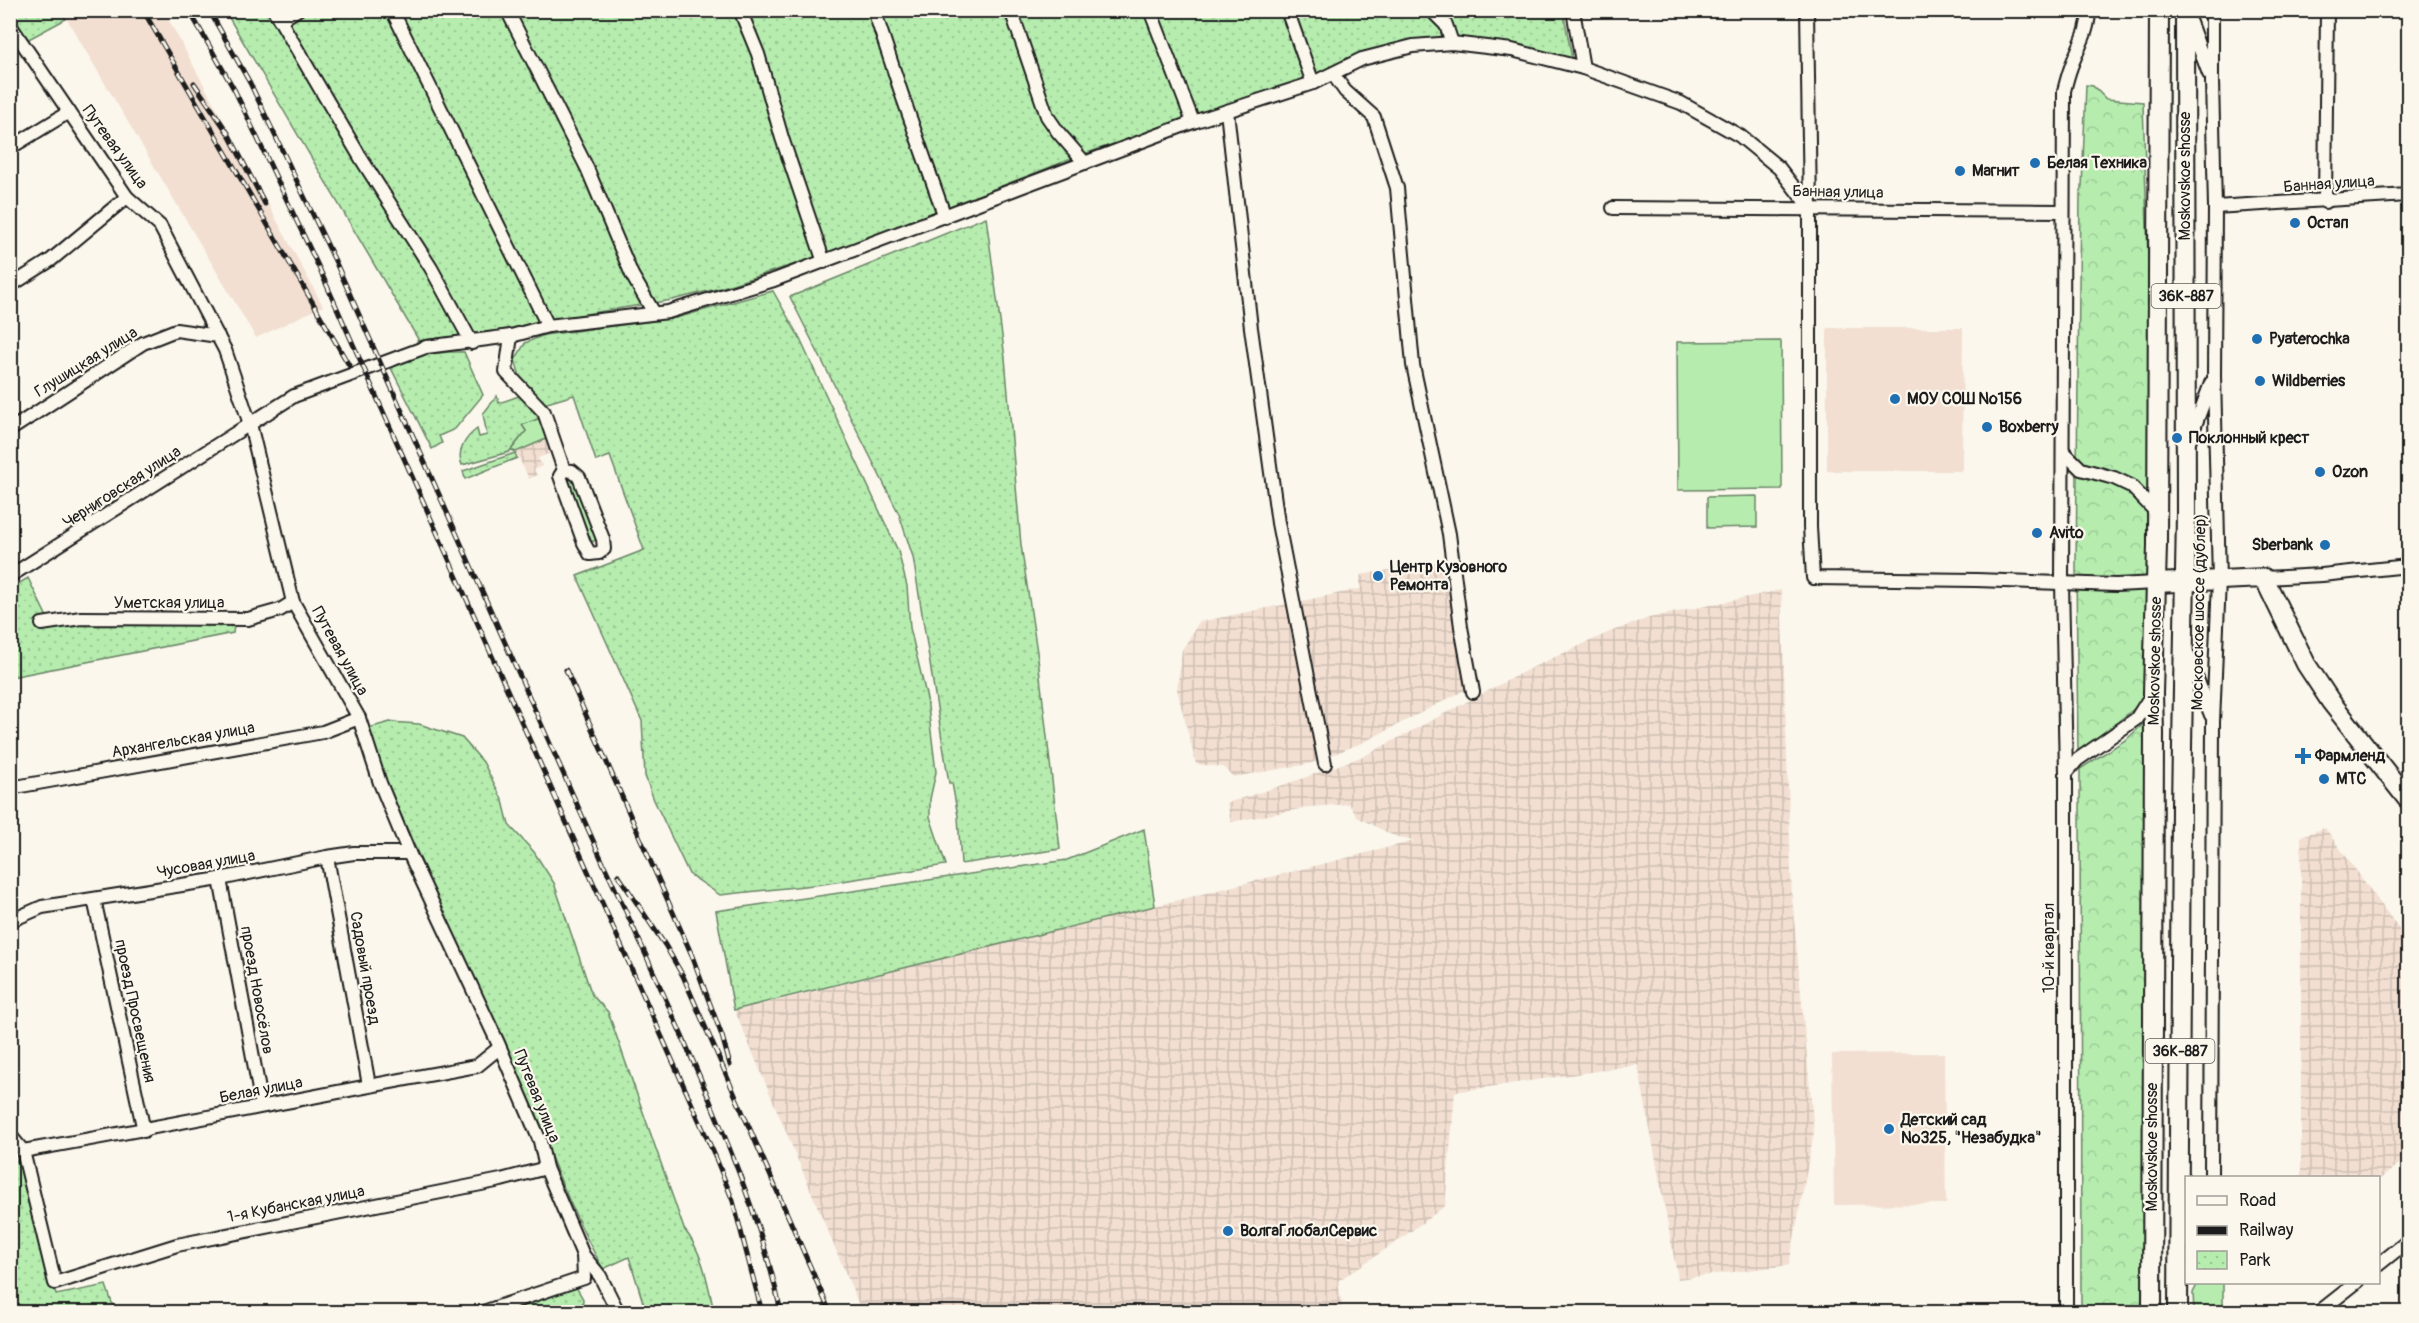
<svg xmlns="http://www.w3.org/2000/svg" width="2419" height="1323" viewBox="0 0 2419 1323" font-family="Pangolin,sans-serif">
  <defs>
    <pattern id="industrial-grid" width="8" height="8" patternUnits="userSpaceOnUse" patternTransform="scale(1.5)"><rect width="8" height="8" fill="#f2dfd2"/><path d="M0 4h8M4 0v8" fill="none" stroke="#cfbfb4"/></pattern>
    <pattern id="forest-crowns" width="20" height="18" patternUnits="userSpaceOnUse" patternTransform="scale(1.5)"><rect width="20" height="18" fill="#b6edaf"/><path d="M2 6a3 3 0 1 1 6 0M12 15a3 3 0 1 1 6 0" fill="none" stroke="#9ccb96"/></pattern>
    <pattern id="park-dots" width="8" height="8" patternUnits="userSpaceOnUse" patternTransform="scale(1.5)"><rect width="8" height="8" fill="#b6edaf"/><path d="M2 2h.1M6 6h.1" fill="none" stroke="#9ccb96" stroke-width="1.8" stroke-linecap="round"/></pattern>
  </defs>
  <rect width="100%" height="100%" fill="#fbf7ec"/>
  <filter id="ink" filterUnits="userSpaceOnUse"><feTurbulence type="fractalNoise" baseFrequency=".0167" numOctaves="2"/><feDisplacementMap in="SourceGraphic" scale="12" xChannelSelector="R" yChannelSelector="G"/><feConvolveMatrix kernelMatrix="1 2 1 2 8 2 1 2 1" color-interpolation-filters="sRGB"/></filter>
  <g filter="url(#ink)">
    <!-- built -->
    <g fill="#f2dfd2">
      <path d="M62,11H164L323,306L256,338Z"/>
      <path d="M1827,328H1963L1962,471H1827Z"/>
      <path d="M1944,1053L1946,1204L1834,1205L1832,1054Z"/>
    </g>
    <!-- industrial -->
    <g fill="url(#industrial-grid)">
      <path d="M545,439L551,453L538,458L542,466L534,470L537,475L529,479L516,452Z"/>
      <path d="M1442,561L1467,689L1364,742L1309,764L1233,777L1224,767L1196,764L1177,690L1182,650L1199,622L1360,589V575Z"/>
      <path d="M1781,590L1792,898L1814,1132L1789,1265L1678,1279L1638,1065L1455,1092L1445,1206L1395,1243L1338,1281L1343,1312H862L735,1011L1414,841L1394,836L1357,817L1349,804L1310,807L1231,822L1227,803L1301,779L1366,755L1531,668L1612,631L1649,618Z"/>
      <path d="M2325,828L2408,941V1157L2379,1180L2378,1178L2301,1177V836Z"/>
    </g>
    <!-- grass -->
    <g fill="#b6edaf" stroke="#698466" stroke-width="1.5">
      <path d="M1781,341L1782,489L1678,490L1677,342Z"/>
      <path d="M540,418L546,439L516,452L511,450L526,431L522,425Z"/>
      <path d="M568,473L573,476L599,539L588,543L565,476Z"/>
      <path d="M1757,496V527L1707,528V497Z"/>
      <path d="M2198,1283H2223V1312H2194L2193,1293Z"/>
    </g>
    <!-- forest -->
    <g fill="url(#forest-crowns)" stroke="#698466" stroke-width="1.5">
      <path d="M2086,85L2093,86L2106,99L2143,102L2156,512L2153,683L2139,705L2078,753L2076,567L2080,194L2082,188Z"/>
      <path d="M2154,714L2152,1312H2081L2080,769L2127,739Z"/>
    </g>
    <!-- park -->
    <g fill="url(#park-dots)" stroke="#698466" stroke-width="1.5">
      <path d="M1563,10L1573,64L1513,46L1386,51L1084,154L824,255L720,288L672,300L536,322L509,329L417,341L418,339L225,11Z"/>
      <path d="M11,11H61L66,19L27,40Z"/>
      <path d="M986,217L1005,358L1021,545L1038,659L1060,849L961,864L958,816L952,783H949L913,557L899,514L790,297Z"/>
      <path d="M773,291L799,337L898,551L907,586L910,628L927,699L936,772L930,799V817L946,865L823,884L720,895L689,874L654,800L645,776L642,721L577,576L644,550L610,456L596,461L574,395L544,404L520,376L515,360L525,343L544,335L676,318Z"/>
      <path d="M449,352H464L483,395L455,429L439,436L442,443L432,449L391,368L420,355Z"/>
      <path d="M522,395L540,418L522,425L526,431L509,452L462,465C456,451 466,437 477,429L479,437L487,435L483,414L497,396L499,403Z"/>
      <path d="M515,453L517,458L465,479L463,471Z"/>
      <path d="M28,578L47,617L123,624L234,626L233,633L11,677V588Z"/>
      <path d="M390,722L419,724L462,738L483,762L503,801L509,825L534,852L554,883L592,995L608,1012L684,1229C703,1252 708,1284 714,1312H646L629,1257L603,1269C570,1211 549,1148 521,1087C469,968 414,849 365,729Z"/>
      <path d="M1144,829L1155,906L734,1010L716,911L1067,860Z"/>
      <path d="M20,1158L56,1295L106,1285L115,1312H11V1165Z"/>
      <path d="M575,1285L583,1299L582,1312H496Z"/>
    </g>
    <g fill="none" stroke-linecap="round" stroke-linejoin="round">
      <defs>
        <g id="street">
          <path d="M274,10L362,160L431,268L472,343"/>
          <path d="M392,10L548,326"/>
          <path d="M507,10L587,168L632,275L654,313"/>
          <path d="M740,10L758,54L782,138L824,262"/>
          <path d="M874,10L903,98L945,217"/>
          <path d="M1011,10L1047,116L1058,132L1085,163"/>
          <path d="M1150,10L1193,122"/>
          <path d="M1287,10L1313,83"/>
          <path d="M1431,10L1446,25L1452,43"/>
          <path d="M1573,10L1583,68"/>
          <path d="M1807,10L1810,208V527L1813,578L1976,580L2116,585L2156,583"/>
          <path d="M281,20L297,10"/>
          <path d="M2189,20L2209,74"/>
          <path d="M10,25L127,197L160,226L225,350L250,424L293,602L359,718L380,783L409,853L498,1043L540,1141L546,1168L583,1255L600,1276L618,1312"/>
          <path d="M1333,74L1345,91L1374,117L1397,188L1413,365L1449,534L1461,627L1473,692"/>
          <path d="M1227,111L1251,328L1278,523L1325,764"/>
          <path d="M10,148L69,112"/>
          <path d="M2325,202L2327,10"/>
          <path d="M2215,207L2408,195"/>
          <path d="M1613,208L2063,211"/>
          <path d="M10,286L51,260L127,197"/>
          <path d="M511,336L506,372L544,412L564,470L560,476L584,543L590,554L599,553L604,549L603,539L579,477L572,471L564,470"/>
          <path d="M10,430L143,343L176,330L218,336"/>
          <path d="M2190,439L2211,383"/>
          <path d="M2063,451L2081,469L2114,478L2131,486L2156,512"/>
          <path d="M10,576L294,396L426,347L511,336L548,326L668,312L774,280L1193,122L1313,83L1362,59L1413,46L1452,43L1512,50L1583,68L1681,103L1740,136L1779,168L1810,208"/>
          <path d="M2264,578L2322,575L2408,566"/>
          <path d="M42,624L81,618L248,619L280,610L293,602"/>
          <path d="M2187,653L2211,715"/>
          <path d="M2066,773L2077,760L2136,719L2152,694"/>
          <path d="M10,788L323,732L359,718"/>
          <path d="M327,857L369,1085"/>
          <path d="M220,879L262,1106"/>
          <path d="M94,899L144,1131"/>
          <path d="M10,921L42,907L220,879L327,857L354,853H409"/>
          <path d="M10,1135L23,1151L55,1283L177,1245L501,1180L546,1168"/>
          <path d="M23,1151C175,1125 326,1093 477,1066L499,1048"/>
          <path d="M2211,1178L2213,722L2219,580L2214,376L2215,207L2212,81V10"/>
          <path d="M2378,1265L2408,1241"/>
          <path d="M483,1312L584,1278L583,1255"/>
          <path d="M2066,1312V773L2062,583L2064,91C2066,83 2068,75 2071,67C2078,47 2089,32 2089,10"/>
          <path d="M2319,1312L2357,1282"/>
        </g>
        <g id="primary">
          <path d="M2156,583L2264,578L2306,664L2331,702L2408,800"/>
          <path d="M2152,1312L2154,733L2153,693L2157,545L2159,10"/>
          <path d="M2178,1312L2181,805L2186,514L2185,10"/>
        </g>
      </defs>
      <!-- street casing -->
      <use href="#street" stroke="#1c1c1c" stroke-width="16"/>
      <!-- primary casing -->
      <use href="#primary" stroke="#1c1c1c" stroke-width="22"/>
      <!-- street -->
      <use href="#street" stroke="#fbf7ec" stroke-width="12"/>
      <!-- primary -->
      <use href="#primary" stroke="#fbf7ec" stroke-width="18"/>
      <defs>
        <g id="rail">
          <path d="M143,10L350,367"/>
          <path d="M189,10L235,91L320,270L715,1156L733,1201L762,1312"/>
          <path d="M209,10L250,83L336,263L604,865C636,932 666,999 696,1068C730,1147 763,1227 781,1312"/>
          <path d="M194,83L228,133L265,204"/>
          <path d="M566,670L691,953L722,1036L730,1065"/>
          <path d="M618,875L665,945L683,976L830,1312"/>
          <path d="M1588,1311V1312"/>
        </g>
      </defs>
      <!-- rail casing -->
      <use href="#rail" stroke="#1c1c1c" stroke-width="5"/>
      <!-- rail -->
      <use href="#rail" stroke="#fbf7ec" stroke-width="3" stroke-dasharray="9" stroke-linecap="butt"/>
    </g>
  </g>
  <!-- markers -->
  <g fill="#1f6fb2" stroke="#fbf7ec" stroke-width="2">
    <circle cx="2035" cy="163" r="6"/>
    <circle cx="1960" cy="171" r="6"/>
    <circle cx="2295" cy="223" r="6"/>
    <circle cx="2257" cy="339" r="6"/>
    <circle cx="2260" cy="381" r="6"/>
    <circle cx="1895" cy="399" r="6"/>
    <circle cx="1987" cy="427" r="6"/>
    <circle cx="2177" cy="438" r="6"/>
    <circle cx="2320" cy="472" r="6"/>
    <circle cx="2037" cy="533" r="6"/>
    <circle cx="2325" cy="545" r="6"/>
    <circle cx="1378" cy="576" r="6"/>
    <path d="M2300 747h6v6h6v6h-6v6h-6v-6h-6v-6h6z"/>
    <circle cx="2324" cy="779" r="6"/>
    <circle cx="1889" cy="1129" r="6"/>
    <circle cx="1228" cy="1231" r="6"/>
  </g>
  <g text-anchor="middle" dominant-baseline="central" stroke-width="4.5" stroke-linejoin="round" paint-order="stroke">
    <!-- shield labels -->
    <g fill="#fbf7ec" stroke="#5f5e5a" stroke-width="1.5">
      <rect x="2151.5" y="284" width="69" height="24" rx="4.5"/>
      <rect x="2145.5" y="1039" width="69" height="24" rx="4.5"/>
    </g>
    <g font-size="15" font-weight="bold" fill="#1c1c1c">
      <text x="2186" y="296">36К-887</text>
      <text x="2180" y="1051">36К-887</text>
    </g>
    <!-- street labels -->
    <g font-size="16" fill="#1c1c1c" stroke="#fbf7ec">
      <text transform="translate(115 147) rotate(54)">Путевая улица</text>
      <text transform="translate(2185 176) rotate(-90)">Moskovskoe shosse</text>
      <text transform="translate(2329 184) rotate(-4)">Банная улица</text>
      <text transform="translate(1838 192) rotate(1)">Банная улица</text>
      <text transform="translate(86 362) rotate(-32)">Глушицкая улица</text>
      <text transform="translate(122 487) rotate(-33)">Черниговская улица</text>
      <text x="169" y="603">Уметская улица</text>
      <text transform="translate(2199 612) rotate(-89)">Московское шоссе (дублер)</text>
      <text transform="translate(340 651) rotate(61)">Путевая улица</text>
      <text transform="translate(2155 661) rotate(-89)">Moskovskoe shosse</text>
      <text transform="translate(183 740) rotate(-10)">Архангельская улица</text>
      <text transform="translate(206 864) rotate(-10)">Чусовая улица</text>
      <text transform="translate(2049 948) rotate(-90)">10-й квартал</text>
      <text transform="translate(365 968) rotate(80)">Садовый проезд</text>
      <text transform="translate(257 990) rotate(80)">проезд Новосёлов</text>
      <text transform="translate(135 1011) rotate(78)">проезд Просвещения</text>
      <text transform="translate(261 1090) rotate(-11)">Белая улица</text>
      <text transform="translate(537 1096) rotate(68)">Путевая улица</text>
      <text transform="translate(2152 1147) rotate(-90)">Moskovskoe shosse</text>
      <text transform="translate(296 1204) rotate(-11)">1-я Кубанская улица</text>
    </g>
    <!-- poi labels -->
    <g font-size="16" font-weight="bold" fill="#1c1c1c" stroke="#fbf7ec" text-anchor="start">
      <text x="2047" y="163">Белая Техника</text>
      <text x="1972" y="171">Магнит</text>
      <text x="2307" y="223">Остап</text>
      <text x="2269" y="339">Pyaterochka</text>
      <text x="2272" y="381">Wildberries</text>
      <text x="1907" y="399">МОУ СОШ №156</text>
      <text x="1999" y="427">Boxberry</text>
      <text x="2189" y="438">Поклонный крест</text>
      <text x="2332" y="472">Ozon</text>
      <text x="2049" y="533">Avito</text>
      <text x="2313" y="545" text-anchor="end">Sberbank</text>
      <text x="1390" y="567">Центр Кузовного<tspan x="1390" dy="18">Ремонта</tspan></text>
      <text x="2315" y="756">Фармленд</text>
      <text x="2336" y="779">МТС</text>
      <text x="1901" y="1120">Детский сад<tspan x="1901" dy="18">№325, "Незабудка"</tspan></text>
      <text x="1240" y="1231">ВолгаГлобалСервис</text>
    </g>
  </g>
  <!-- margin -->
  <rect width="2419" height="1323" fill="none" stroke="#fbf7ec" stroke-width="36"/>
  <rect x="18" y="18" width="2383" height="1287" fill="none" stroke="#1c1c1c" stroke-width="2" filter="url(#ink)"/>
  <!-- legend -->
  <rect x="2185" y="1176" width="195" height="108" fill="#fbf7ec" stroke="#a29f99" stroke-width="1.5"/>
  <rect x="2197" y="1196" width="30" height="9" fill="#fbf7ec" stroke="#a29f99" stroke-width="1.5"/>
  <text x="2239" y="1206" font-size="18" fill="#1c1c1c">Road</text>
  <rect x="2197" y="1226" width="30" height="9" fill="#1c1c1c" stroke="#a29f99" stroke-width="1.5"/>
  <text x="2239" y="1236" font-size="18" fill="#1c1c1c">Railway</text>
  <rect x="2197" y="1251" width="30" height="18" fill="url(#park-dots)" stroke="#a29f99" stroke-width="1.5"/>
  <text x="2239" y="1266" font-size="18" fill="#1c1c1c">Park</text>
</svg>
